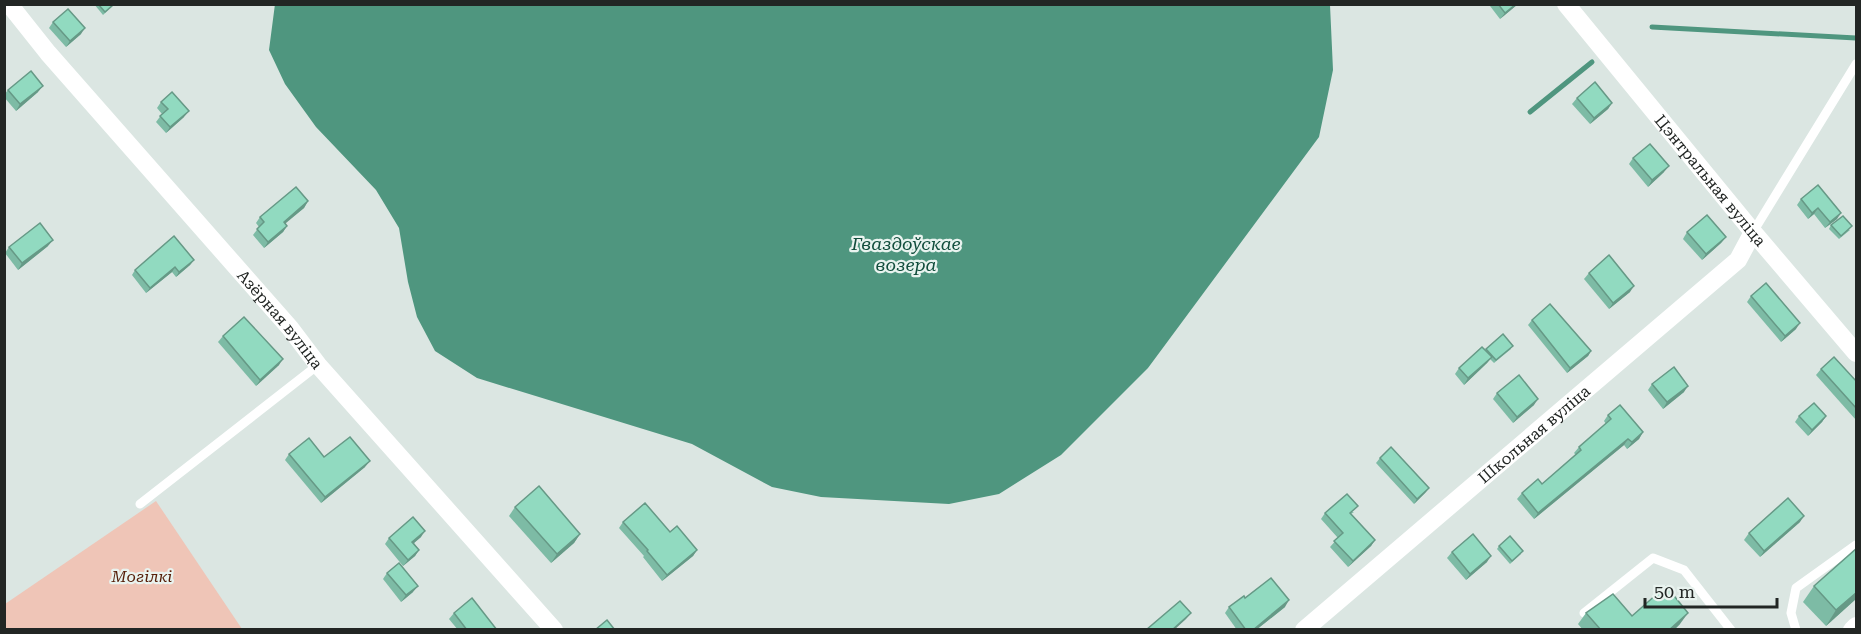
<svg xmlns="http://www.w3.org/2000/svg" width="1861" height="634" viewBox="0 0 1861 634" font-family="'Roboto Serif',serif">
  <rect width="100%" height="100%" fill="#dbe6e2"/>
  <!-- green -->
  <path fill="#efc5b7" d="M156,501L242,629H5V604Z"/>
  <!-- water -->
  <path fill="#4f967f" d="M275,4L1330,5L1333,70L1319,137L1148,368L1061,455L999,494L949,504L821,497L772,487L692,444L477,378L435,351L417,317L408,282L399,228L376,190L316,127L285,84L269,50Z"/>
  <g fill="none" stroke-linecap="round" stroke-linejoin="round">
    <!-- stream -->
    <g stroke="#4f967f" stroke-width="5">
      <path d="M1652,27L1856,38"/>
      <path d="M1530,112L1592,62"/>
    </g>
    <!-- lane -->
    <g stroke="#fff" stroke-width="9">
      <path d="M1753,232L1856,64"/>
      <path d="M140,504L318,365"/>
      <path d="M1584,613L1653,558L1684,570L1731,630"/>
      <path d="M1796,630L1791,613L1796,588L1856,545"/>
    </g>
    <!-- street -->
    <g stroke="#fff" stroke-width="18">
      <path id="s1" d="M9,4L48,53L290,328L318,365L554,630"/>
      <path id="s2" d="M1566,4L1753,232L1856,353"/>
      <path id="s3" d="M1304,630L1738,260L1753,232"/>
      <path d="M1852,630L1856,626"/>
    </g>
  </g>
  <!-- wall -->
  <g fill="#7dbba5">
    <path d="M94,4H115L103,15Z"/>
    <path d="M1491,4H1518L1500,19L1490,6Z"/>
    <path d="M53,22L81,34L66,47L49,28Z"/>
    <path d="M8,90L38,92L16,111L4,97V95Z"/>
    <path d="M1577,98L1612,103L1608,109L1590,124L1572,104Z"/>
    <path d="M161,102L184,117L166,133L156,122L162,114L157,108Z"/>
    <path d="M1633,158L1664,172L1648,187L1629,164Z"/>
    <path d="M1801,199L1837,219L1825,228L1814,214L1808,219L1797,205Z"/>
    <path d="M308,201L304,208L285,223L287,226L283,232L264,248L253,235L259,227L256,223L260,217Z"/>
    <path d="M1831,225L1850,230L1839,239L1829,229Z"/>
    <path d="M1687,232L1726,237L1721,243L1702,260L1683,239Z"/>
    <path d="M48,246L18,270L5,253L9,247Z"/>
    <path d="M194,260L190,265L176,277L172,272L146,293L132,275L135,270Z"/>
    <path d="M1589,273L1630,292L1609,309L1584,279Z"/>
    <path d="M1751,296L1796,329L1781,342L1747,302Z"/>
    <path d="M1532,320L1591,351L1588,356L1567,373L1528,325Z"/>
    <path d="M1503,334L1511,349L1494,363L1490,359L1487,363L1464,385L1455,374L1459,368L1485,350Z"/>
    <path d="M223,336L279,365L256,386L218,342Z"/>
    <path d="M1821,369L1857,382L1856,420L1816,375Z"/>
    <path d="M1652,384L1684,392L1663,409L1648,390Z"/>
    <path d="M1497,393L1534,405L1513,423L1493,399Z"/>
    <path d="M1608,415L1643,432L1639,439L1627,449L1624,445L1534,519L1517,499L1522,493L1542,484L1576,455L1574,453L1579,447L1606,424L1604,421Z"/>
    <path d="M1799,416H1826L1822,422L1808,436L1795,422Z"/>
    <path d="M289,454L324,457L365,467L321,503L285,460Z"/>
    <path d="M1380,458L1429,488L1425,493L1414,504L1376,463Z"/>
    <path d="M515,507L580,534L574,543L551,563L509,516Z"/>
    <path d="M1354,512L1351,514L1375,540L1371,546L1348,567L1330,547L1338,538L1321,519L1325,513Z"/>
    <path d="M623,522L670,532L697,550L693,556L662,581L643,557L644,556L619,528Z"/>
    <path d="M1800,522L1760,557L1744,540L1749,533Z"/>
    <path d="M421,537L414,543L419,550L415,556L403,566L385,544L389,538Z"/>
    <path d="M1499,546L1521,554L1510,564L1497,549Z"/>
    <path d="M1857,548V598L1826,626L1803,602L1814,586Z"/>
    <path d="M1452,552L1487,562L1466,580L1447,558Z"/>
    <path d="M387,573L413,592L401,602L383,579Z"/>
    <path d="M1229,607H1285L1256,630H1237L1225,613Z"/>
    <path d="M454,613L497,630H458L449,619Z"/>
    <path d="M1586,613L1632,616L1680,624L1674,630H1583L1578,624Z"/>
  </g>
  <!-- shaded-wall -->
  <g fill="#669986">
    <path d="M1516,4H1518L1500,19L1505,13Z"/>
    <path d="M85,28L81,34L66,47L70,41Z"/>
    <path d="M43,86L38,92L16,111L20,104Z"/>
    <path d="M1612,103L1608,109L1590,124L1594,118Z"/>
    <path d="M189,111L184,117L166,133L170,127Z"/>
    <path d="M1669,166L1664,172L1648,187L1652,180Z"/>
    <path d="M308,201L304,208L280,228L284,222Z"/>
    <path d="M1818,208L1814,214L1808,219L1812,213Z"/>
    <path d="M1841,213L1837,219L1825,228L1830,222Z"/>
    <path d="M287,226L283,232L264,248L268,242Z"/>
    <path d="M1726,237L1721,243L1702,260L1706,254Z"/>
    <path d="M53,240L48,246L18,270L22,263Z"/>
    <path d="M194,260L190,265L176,277L179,272Z"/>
    <path d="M175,267L172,272L146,293L150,288Z"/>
    <path d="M1634,286L1630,292L1609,309L1613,303Z"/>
    <path d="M1800,323L1796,329L1781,342L1785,336Z"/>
    <path d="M1591,351L1588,356L1567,373L1570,368Z"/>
    <path d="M1492,357L1487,363L1464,385L1468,378Z"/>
    <path d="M283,359L279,365L256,386L260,380Z"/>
    <path d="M1688,386L1684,392L1663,409L1667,402Z"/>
    <path d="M1538,399L1534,405L1513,423L1517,417Z"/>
    <path d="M1826,416L1822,422L1808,436L1812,430Z"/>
    <path d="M1643,432L1639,439L1627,449L1632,442Z"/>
    <path d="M1628,439L1624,445L1534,519L1538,513Z"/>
    <path d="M370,461L365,467L321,503L325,497Z"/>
    <path d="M1429,488L1425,493L1414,504L1417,499Z"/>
    <path d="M1804,516L1800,522L1760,557L1764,551Z"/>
    <path d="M425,531L421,537L408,548L412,542Z"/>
    <path d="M580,534L574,543L551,563L557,554Z"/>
    <path d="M1375,540L1371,546L1348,567L1353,561Z"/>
    <path d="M419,550L415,556L403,566L408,560Z"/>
    <path d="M697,550L693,556L662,581L667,575Z"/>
    <path d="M1491,556L1487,562L1466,580L1470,574Z"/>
    <path d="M418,586L413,592L401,602L406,595Z"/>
    <path d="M1857,592V598L1826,626L1836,610Z"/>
    <path d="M1289,600L1285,607L1256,630H1253Z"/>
    <path d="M1191,613L1186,619L1174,630H1172Z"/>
    <path d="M1688,613L1680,624L1674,630H1669Z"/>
  </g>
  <!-- building -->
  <g fill="#91dac0" stroke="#669986" stroke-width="1.5">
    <path d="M98,4H114L105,12Z"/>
    <path d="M1498,4H1516L1505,13Z"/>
    <path d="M68,9L85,28L70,41L53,22Z"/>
    <path d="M31,71L43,86L20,104L8,90Z"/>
    <path d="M1595,82L1612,103L1594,118L1577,98Z"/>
    <path d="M172,92L189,111L170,127L160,116L168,109L161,102Z"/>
    <path d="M1650,144L1669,166L1652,180L1633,158Z"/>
    <path d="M1818,185L1841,213L1830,222L1818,208L1812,213L1801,199Z"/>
    <path d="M296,187L308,201L284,222L287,226L268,242L257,229L264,222L260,217Z"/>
    <path d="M1707,215L1726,237L1706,254L1687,232Z"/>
    <path d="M1843,216L1852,226L1841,236L1831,225Z"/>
    <path d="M40,223L53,240L22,263L9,247Z"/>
    <path d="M174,236L194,260L179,272L175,267L150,288L135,270Z"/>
    <path d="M1609,255L1634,286L1613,303L1589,273Z"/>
    <path d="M1766,283L1800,323L1785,336L1751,296Z"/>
    <path d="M1550,304L1591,351L1570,368L1532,320Z"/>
    <path d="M244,317L283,359L260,380L223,336Z"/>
    <path d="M1503,334L1513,346L1496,360L1486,349Z"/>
    <path d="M1482,347L1492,357L1468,378L1459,368Z"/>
    <path d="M1834,357L1857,382V409L1821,369Z"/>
    <path d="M1674,367L1688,386L1667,402L1652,384Z"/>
    <path d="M1519,375L1538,399L1517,417L1497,393Z"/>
    <path d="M1814,403L1826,416L1812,430L1799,416Z"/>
    <path d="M1620,405L1643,432L1632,442L1628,439L1538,513L1522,493L1538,479L1542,484L1581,450L1579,447L1611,419L1608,415Z"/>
    <path d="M350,437L370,461L325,497L289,454L309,438L324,457Z"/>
    <path d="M1391,447L1429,488L1417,499L1380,458Z"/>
    <path d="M539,486L580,534L557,554L515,507Z"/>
    <path d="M1347,494L1358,506L1350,513L1375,540L1353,561L1334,541L1343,533L1325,513Z"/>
    <path d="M1788,498L1804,516L1764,551L1749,533Z"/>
    <path d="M645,503L670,532L677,526L697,550L667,575L647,551L648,550L623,522Z"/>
    <path d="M413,517L425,531L412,542L419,550L408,560L389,538Z"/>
    <path d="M1473,534L1491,556L1470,574L1452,552Z"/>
    <path d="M1510,536L1523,551L1512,561L1499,546Z"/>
    <path d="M1857,548V592L1836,610L1814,586Z"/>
    <path d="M399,563L418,586L406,595L387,573Z"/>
    <path d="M1271,578L1289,600L1253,630H1246L1229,607L1244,596L1245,598Z"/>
    <path d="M1666,586L1688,613L1669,630H1601L1586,613L1613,594L1632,616Z"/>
    <path d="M472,598L497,630H467L454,613Z"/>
    <path d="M1180,601L1191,613L1172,630H1146Z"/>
    <path d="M607,620L615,630H595Z"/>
  </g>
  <g text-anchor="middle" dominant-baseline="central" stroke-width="4.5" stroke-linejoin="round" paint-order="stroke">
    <!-- street labels -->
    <g font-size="16" fill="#222624" stroke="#e9f3ef">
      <text stroke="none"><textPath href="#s2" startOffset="228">Цэнтральная вуліца</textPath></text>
      <text stroke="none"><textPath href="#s1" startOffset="416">Азёрная вуліца</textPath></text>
      <text stroke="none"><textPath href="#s3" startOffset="302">Школьная вуліца</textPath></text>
    </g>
    <!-- park labels -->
    <g font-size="16" font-style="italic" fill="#561e08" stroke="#e9f3ef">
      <text x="142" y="576">Могілкі</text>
    </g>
    <!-- water labels -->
    <g font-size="18" font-style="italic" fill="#124e3d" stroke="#e9f3ef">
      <text x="906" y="243">Гваздоўскае<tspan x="906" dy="21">возера</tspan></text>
    </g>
  </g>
  <!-- border -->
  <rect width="1861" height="634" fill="none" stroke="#222624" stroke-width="12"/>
  <!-- scale -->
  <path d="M1645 598v9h132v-9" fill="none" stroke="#222624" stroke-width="3"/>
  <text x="1654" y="598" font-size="18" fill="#222624" stroke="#e9f3ef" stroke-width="4.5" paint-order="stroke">50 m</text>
</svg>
